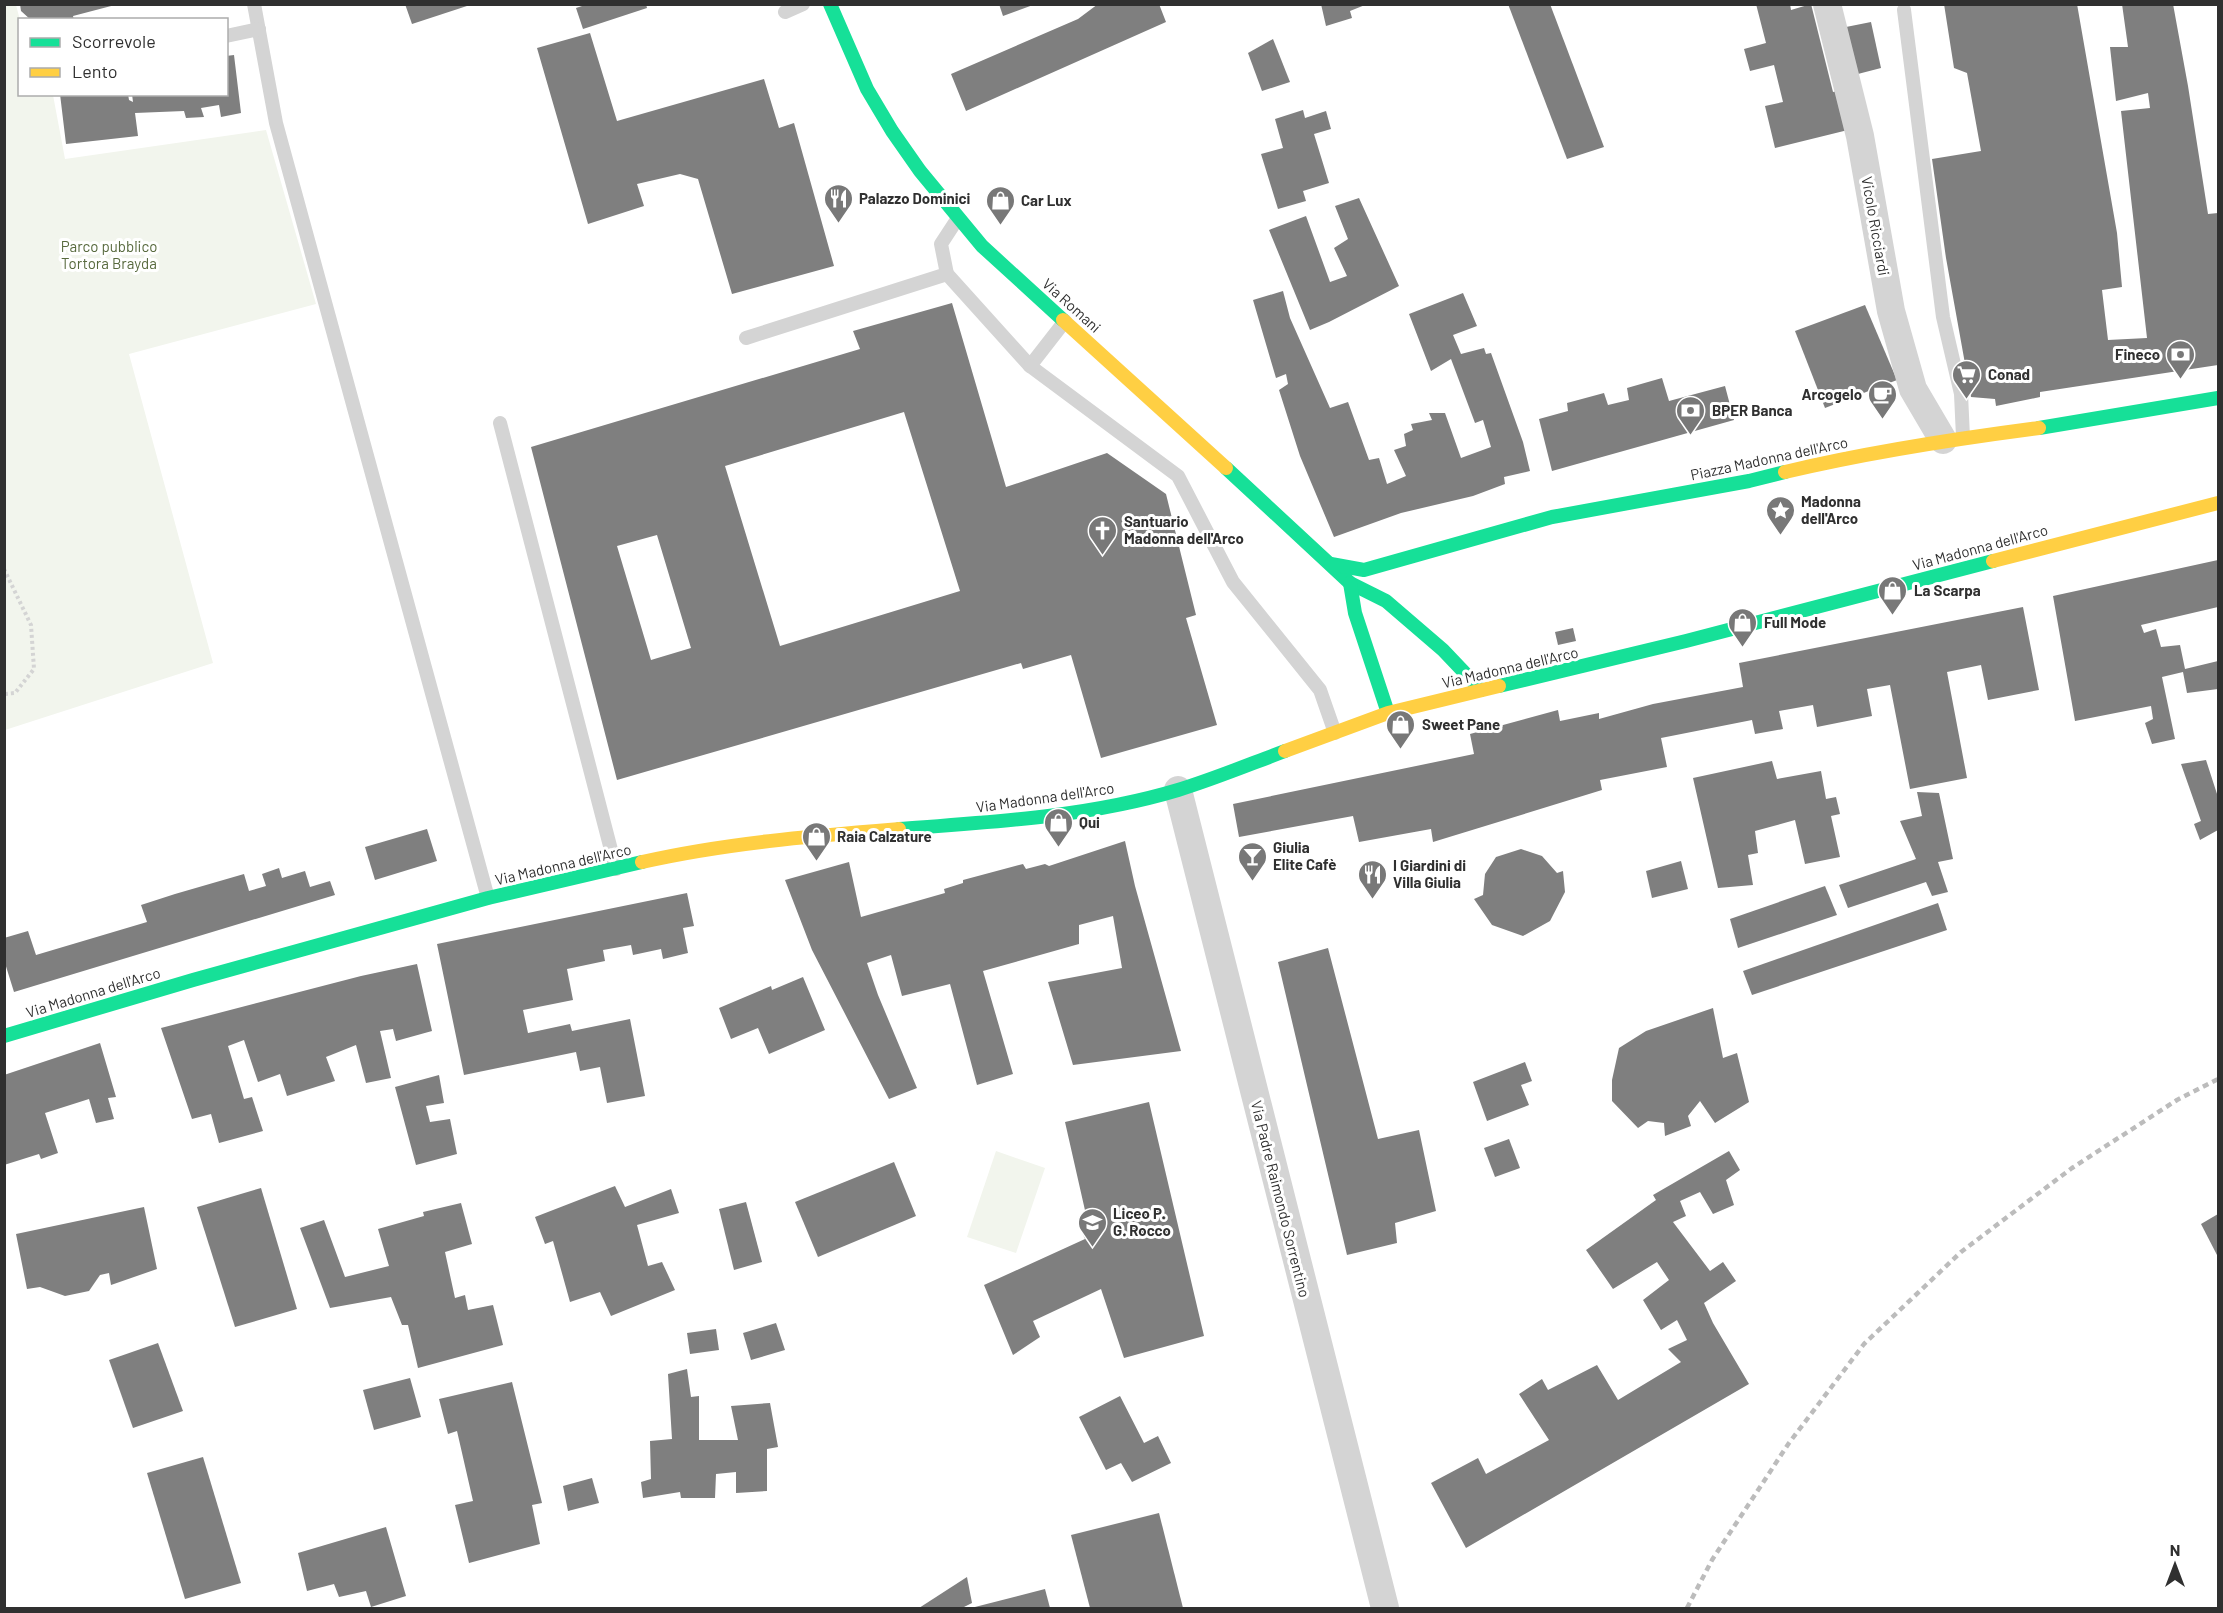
<svg xmlns="http://www.w3.org/2000/svg" width="2223" height="1613" viewBox="0 0 2223 1613" font-family="Barlow,sans-serif">
  <rect width="100%" height="100%" fill="#fff"/>
  <!-- green -->
  <g fill="#f2f5ed">
    <path d="M4,5H16L20,20V94L53,95L65,159L266,130L316,304L129,354L213,663L5,730Z"/>
    <path d="M996,1151L1045,1168L1016,1253L967,1237Z"/>
  </g>
  <!-- building -->
  <g fill="#7f7f7f" fill-rule="evenodd">
    <path d="M20,4H115V5L73,16L74,20H31L21,11Z"/>
    <path d="M405,4H470V5L412,24Z"/>
    <path d="M588,4H646L647,8L583,29L576,8Z"/>
    <path d="M999,4H1033V5L1003,16Z"/>
    <path d="M1098,4H1159L1166,22L966,111L951,74L1078,19Z"/>
    <path d="M1321,4H1365V5L1350,11L1352,18L1326,26Z"/>
    <path d="M1508,4H1550L1604,147L1567,159Z"/>
    <path d="M1756,4H1790L1791,10L1811,4L1833,92L1842,90L1852,129L1775,148L1765,106L1783,102L1774,65L1750,71L1744,49L1766,43Z"/>
    <path d="M1944,4H2077L2117,233L2122,287L2102,290L2108,340L2147,338L2121,111L2150,108L2148,93L2116,101L2110,47H2128L2122,4H2173L2188,86L2208,214L2218,213V365L2040,392V397L1996,406L1995,399L1971,397L1946,258L1932,159L1981,151L1967,73L1954,68Z"/>
    <path d="M1871,22L1881,68L1854,75L1841,28Z"/>
    <path d="M590,33L617,121L764,79L779,128L794,123L834,266L732,294L698,179L680,174L637,184L644,206L588,224L537,48Z"/>
    <path d="M1273,39L1290,82L1262,91L1248,53Z"/>
    <path d="M234,55L241,113L221,117L219,105L201,108L204,117L186,118L184,111L135,113L138,136L66,144L60,94H128L129,100L133,102L132,94H226V56Z"/>
    <path d="M1303,110L1305,118L1326,111L1331,129L1314,134L1329,183L1303,191L1306,201L1278,209L1261,154L1283,148L1275,119Z"/>
    <path d="M1359,198L1399,286L1329,322L1310,330L1269,230L1306,216L1330,282L1347,276L1334,248L1348,239L1335,206Z"/>
    <path d="M1283,291L1290,318L1330,408L1348,402L1369,460L1379,458L1387,484L1406,476L1394,450L1406,446L1404,434L1413,430L1411,424L1432,420L1429,413H1445L1461,458L1491,447L1483,420L1475,423L1451,359L1431,371L1409,314L1463,293L1477,326L1453,335L1461,354L1484,348L1486,354L1491,353L1523,442L1530,471L1504,477L1505,484L1473,496L1401,513L1334,537L1300,456L1279,390L1288,384L1286,374L1276,378L1253,300Z"/>
    <path d="M952,303L1006,487L1107,453L1166,494L1196,615L1186,618L1217,725L1101,758L1071,655L1023,669L1021,663L617,780L531,447L860,349L853,331ZM904,412L960,591L780,646L725,466ZM657,535L691,648L651,660L617,546Z"/>
    <path d="M1865,305L1897,380L1825,408L1795,331Z"/>
    <path d="M1662,378L1669,401L1725,386L1734,420L1552,471L1539,419L1568,411L1567,403L1604,393L1608,405L1629,400L1627,388Z"/>
    <path d="M2218,560V607L2141,625L2144,633L2156,629L2161,647L2180,645L2185,669L2218,661V689L2187,693L2183,672L2162,677L2175,739L2152,744L2145,723L2153,719L2151,706L2075,721L2053,596Z"/>
    <path d="M2023,607L2039,690L1988,700L1981,665L1947,672L1967,778L1910,789L1890,685L1867,689L1872,716L1817,727L1813,705L1779,711L1783,729L1755,734L1752,720L1661,738L1667,767L1600,780L1602,790L1433,842L1431,829L1359,842L1353,816L1239,837L1233,804L1474,754L1470,734L1558,710L1560,721L1599,713V719L1653,704L1743,687L1739,663Z"/>
    <path d="M1573,628L1576,641L1558,645L1555,632Z"/>
    <path d="M2206,760L2218,797V830L2200,840L2194,824L2201,821L2181,764Z"/>
    <path d="M1772,761L1777,779L1821,771L1826,799L1836,797L1840,814L1831,816L1840,857L1805,864L1795,820L1755,831L1758,853L1748,855L1753,885L1718,888L1693,778Z"/>
    <path d="M1917,792L1939,793L1953,859L1938,862L1948,892L1932,896L1926,882L1848,908L1839,885L1916,859L1900,821L1922,816Z"/>
    <path d="M427,829L437,861L375,880L365,847Z"/>
    <path d="M1125,841L1135,886L1181,1051L1073,1065L1048,982L1122,968L1113,916L1079,925V944L983,971L1013,1074L977,1085L950,984L902,996L891,955L867,963L878,995L917,1088L889,1099L812,950L785,880L849,862L861,917L945,893L944,889L963,883V880L1023,864L1026,869L1045,864L1049,866Z"/>
    <path d="M1521,849L1542,856L1557,873L1563,871L1565,892L1550,921L1523,936L1492,925L1474,899L1483,895L1485,874L1496,857Z"/>
    <path d="M1681,861L1688,889L1652,898L1646,871Z"/>
    <path d="M279,868L282,878L305,871L310,887L330,881L335,895L14,992L4,960V938L28,931L36,955L147,922L141,905L175,894L244,874L249,891L266,886L262,874Z"/>
    <path d="M1825,886L1837,915L1738,948L1730,919Z"/>
    <path d="M687,893L694,926L683,928L688,953L663,959L661,949L633,955L631,945L603,950L605,961L567,969L573,1000L523,1010L528,1033L570,1024L572,1031L630,1019L645,1096L607,1103L600,1067L580,1071L576,1052L464,1075L437,944Z"/>
    <path d="M1938,903L1947,930L1752,995L1743,971Z"/>
    <path d="M1328,948L1378,1139L1419,1130L1436,1211L1395,1223L1397,1243L1347,1255L1278,962Z"/>
    <path d="M417,964L432,1031L396,1041L393,1029L380,1031L391,1078L366,1083L356,1045L326,1057L335,1081L287,1096L280,1074L258,1082L244,1040L228,1046L244,1099L252,1097L263,1131L219,1143L211,1114L192,1119L161,1028L361,976Z"/>
    <path d="M803,977L825,1030L769,1054L758,1028L731,1039L719,1008L771,986L772,990Z"/>
    <path d="M1713,1008L1723,1058L1737,1053L1749,1102L1715,1123L1700,1101L1688,1116L1691,1126L1665,1136L1664,1123L1648,1121L1638,1128L1612,1101V1080L1619,1048L1646,1031Z"/>
    <path d="M100,1043L116,1097L108,1098L114,1119L96,1123L89,1099L45,1113L58,1153L41,1159L39,1154L4,1165V1075Z"/>
    <path d="M1525,1062L1532,1081L1521,1085L1529,1105L1487,1121L1473,1082Z"/>
    <path d="M439,1075L444,1103L426,1106L430,1122L450,1119L457,1154L416,1165L395,1087Z"/>
    <path d="M1149,1102L1204,1336L1124,1358L1101,1289L1033,1321L1040,1337L1013,1355L984,1285L1085,1239L1081,1230L1089,1228L1065,1122Z"/>
    <path d="M1509,1139L1520,1168L1495,1177L1484,1148Z"/>
    <path d="M1729,1151L1740,1170L1726,1180L1734,1205L1713,1214L1700,1192L1680,1201L1686,1216L1673,1222L1710,1271L1723,1262L1736,1281L1704,1303L1713,1323L1749,1384L1466,1548L1431,1483L1478,1458L1486,1474L1549,1440L1519,1394L1542,1379L1548,1390L1597,1365L1618,1400L1681,1362L1668,1349L1687,1340L1677,1320L1661,1330L1643,1300L1669,1280L1657,1262L1613,1289L1586,1250L1656,1200L1653,1195Z"/>
    <path d="M894,1162L916,1216L818,1257L795,1202Z"/>
    <path d="M615,1186L625,1207L671,1189L679,1213L637,1225L648,1266L662,1262L675,1290L611,1316L600,1292L570,1302L553,1241L545,1244L535,1217Z"/>
    <path d="M261,1188L297,1309L235,1327L197,1207Z"/>
    <path d="M746,1202L762,1262L734,1270L719,1209Z"/>
    <path d="M461,1203L472,1244L445,1252L455,1298L465,1295L468,1310L493,1305L503,1345L418,1368L408,1325H402L391,1297L330,1308L300,1228L324,1220L345,1277L389,1266L378,1229L424,1216L423,1212Z"/>
    <path d="M144,1207L157,1269L111,1285L109,1273L100,1275L89,1291L65,1296L40,1287L27,1289L16,1234Z"/>
    <path d="M2218,1214V1257L2201,1224Z"/>
    <path d="M776,1323L785,1350L751,1360L743,1333Z"/>
    <path d="M716,1329L719,1350L690,1354L687,1333Z"/>
    <path d="M158,1343L183,1411L133,1428L109,1360Z"/>
    <path d="M687,1369L691,1397L699,1396V1440H738L731,1406L770,1403L778,1447L767,1449V1491L736,1493V1472L716,1474L715,1498H681L680,1492L643,1498L641,1482L651,1479L650,1441L672,1439L668,1374Z"/>
    <path d="M410,1378L421,1417L374,1430L363,1390Z"/>
    <path d="M512,1382L542,1503L532,1505L540,1544L469,1563L455,1505L473,1501L457,1431L448,1434L439,1399Z"/>
    <path d="M1120,1396L1144,1443L1158,1436L1171,1463L1132,1482L1121,1463L1106,1470L1079,1417Z"/>
    <path d="M203,1457L241,1583L185,1599L147,1473Z"/>
    <path d="M592,1478L599,1503L568,1511L563,1486Z"/>
    <path d="M1159,1513L1183,1608H1090L1071,1535Z"/>
    <path d="M386,1527L406,1596L371,1607L366,1591L339,1597L334,1584L307,1591L298,1553Z"/>
    <path d="M967,1577L972,1603L962,1608H919Z"/>
    <path d="M1045,1589L1050,1608H971Z"/>
  </g>
  <g fill="none" stroke-linecap="round" stroke-linejoin="round">
    <!-- path -->
    <path stroke="#d4d4d4" stroke-width="4" stroke-dasharray="3 3" stroke-linecap="butt" d="M4,569L31,625L34,669L15,693L4,694"/>
    <!-- lane -->
    <g stroke="#d4d4d4" stroke-width="14">
      <path d="M254,4L276,123L488,898"/>
      <path d="M1904,10L1943,317L1961,394L1963,437"/>
      <path d="M785,12L803,4"/>
      <path d="M226,36L259,29"/>
      <path d="M947,274L1030,366L1065,321"/>
      <path d="M746,338L947,274L941,244L958,218"/>
      <path d="M1030,366L1178,476L1233,582L1320,690L1335,733"/>
      <path d="M500,423L616,869"/>
    </g>
    <!-- street -->
    <g stroke="#d4d4d4" stroke-width="28">
      <path d="M1827,4L1860,136L1891,311L1913,389L1943,440"/>
      <path d="M1178,790L1385,1608"/>
    </g>
    <!-- fast -->
    <g stroke="#16e098" stroke-width="14">
      <path d="M830,4L867,89L892,131L920,171L982,246L1063,320"/>
      <path d="M2039,428L2218,398"/>
      <path d="M1226,468L1350,583L1386,601L1443,650L1481,690"/>
      <path d="M1331,564L1364,570L1552,517L1749,481L1785,472"/>
      <path d="M1350,583L1355,613L1388,713"/>
      <path d="M1499,686L1686,641L1993,561"/>
      <path d="M899,829C992,822 1088,817 1178,790C1214,779 1250,764 1285,751"/>
      <path d="M4,1036L193,980L488,898L642,862"/>
    </g>
    <!-- slow -->
    <g stroke="#ffcf43" stroke-width="14">
      <path d="M1063,320L1226,468"/>
      <path d="M1785,472C1869,452 1954,439 2039,428"/>
      <path d="M1993,561L2218,503"/>
      <path d="M1285,751L1388,713L1499,686"/>
      <path d="M642,862C726,843 813,836 899,829"/>
    </g>
    <!-- rail -->
    <path stroke="#bcbcbc" stroke-width="4.5" stroke-dasharray="6 4.5" stroke-linecap="butt" d="M1687,1608L1712,1560L1789,1443L1864,1344L1961,1252L2072,1168L2177,1100L2218,1079"/>
  </g>
  <!-- icons -->
  <defs>
    <symbol id="restaurant-pin" viewBox="-11 -11 22 30"><path d="M0 17L-7.5 6A9.5 9.5 0 1 1 7.5 6Z" fill="#787878" stroke="#fff"/><path d="M-5-6h1v4h1v-4h1v4h1v-4h1v5L-1.5 .5V6h-2V.5L-5-1ZM5-6V6H3V1.5H1.5Q1.5-4 5-6Z" fill="#fff"/></symbol>
    <symbol id="shop-pin" viewBox="-11 -11 22 30"><path d="M0 17L-7.5 6A9.5 9.5 0 1 1 7.5 6Z" fill="#787878" stroke="#fff"/><path d="M-5-2.5h2.3a2.7 3.5 0 0 1 5.4 0H5L5.5 6h-11ZM-1.5-2.5h3a1.5 2.3 0 0 0-3 0Z" fill="#fff"/></symbol>
    <symbol id="bank-pin" viewBox="-11 -11 22 30"><path d="M0 17L-7.5 6A9.5 9.5 0 1 1 7.5 6Z" fill="#787878" stroke="#fff"/><path d="M-6-4H6V4H-6ZM0-2.3a2.3 2.3 0 1 0 0 4.6a2.3 2.3 0 1 0 0-4.6Z" fill="#fff"/></symbol>
    <symbol id="supermarket-pin" viewBox="-11 -11 22 30"><path d="M0 17L-7.5 6A9.5 9.5 0 1 1 7.5 6Z" fill="#787878" stroke="#fff"/><path d="M-6-5.5h2.5l.6 2H6L4.5 2H-2.5L-4.4-4H-6ZM-1.5 3.2a1.3 1.3 0 1 0 .1 0ZM3 3.2a1.3 1.3 0 1 0 .1 0Z" fill="#fff"/></symbol>
    <symbol id="cafe-pin" viewBox="-11 -11 22 30"><path d="M0 17L-7.5 6A9.5 9.5 0 1 1 7.5 6Z" fill="#787878" stroke="#fff"/><path d="M-5.5-4.5H6V0H3Q3 3.5 0 3.5H-2.5Q-5.5 3.5-5.5 0ZM3-3.2v2h1.7v-2ZM-6 4.5H4V6H-6Z" fill="#fff"/></symbol>
    <symbol id="sight-pin" viewBox="-11 -11 22 30"><path d="M0 17L-7.5 6A9.5 9.5 0 1 1 7.5 6Z" fill="#787878" stroke="#fff"/><path d="M0-6L1.8-2.2L6-1.7L2.9 1.2L3.7 5.4L0 3.3L-3.7 5.4L-2.9 1.2L-6-1.7L-1.8-2.2Z" fill="#fff"/></symbol>
    <symbol id="church-pin" viewBox="-11 -11 22 30"><path d="M0 17L-7.5 6A9.5 9.5 0 1 1 7.5 6Z" fill="#787878" stroke="#fff"/><path d="M-1.2-6h2.4v3.5h3.3v2.4h-3.3V6h-2.4V-.1h-3.3v-2.4h3.3Z" fill="#fff"/></symbol>
    <symbol id="bar-pin" viewBox="-11 -11 22 30"><path d="M0 17L-7.5 6A9.5 9.5 0 1 1 7.5 6Z" fill="#787878" stroke="#fff"/><path d="M-6-5H6L.8 .8V4.5H3.5V6h-7V4.5H-.8V.8Z" fill="#fff"/></symbol>
    <symbol id="school-pin" viewBox="-11 -11 22 30"><path d="M0 17L-7.5 6A9.5 9.5 0 1 1 7.5 6Z" fill="#787878" stroke="#fff"/><path d="M0-5L7-2L0 1L-7-2ZM-4 1L0 2.5L4 1V4Q0 6-4 4Z" fill="#fff"/></symbol>
  </defs>
  <g fill-rule="evenodd">
    <use href="#restaurant-pin" x="822" y="182" width="33" height="45"/>
    <use href="#shop-pin" x="984" y="184" width="33" height="45"/>
    <use href="#bank-pin" x="2164" y="338" width="33" height="45"/>
    <use href="#supermarket-pin" x="1950" y="358" width="33" height="45"/>
    <use href="#cafe-pin" x="1866" y="378" width="33" height="45"/>
    <use href="#bank-pin" x="1674" y="394" width="33" height="45"/>
    <use href="#sight-pin" x="1764" y="494" width="33" height="45"/>
    <use href="#church-pin" x="1086" y="514" width="33" height="45"/>
    <use href="#shop-pin" x="1876" y="574" width="33" height="45"/>
    <use href="#shop-pin" x="1726" y="606" width="33" height="45"/>
    <use href="#shop-pin" x="1384" y="708" width="33" height="45"/>
    <use href="#shop-pin" x="1042" y="806" width="33" height="45"/>
    <use href="#shop-pin" x="800" y="820" width="33" height="45"/>
    <use href="#bar-pin" x="1236" y="840" width="33" height="45"/>
    <use href="#restaurant-pin" x="1356" y="858" width="33" height="45"/>
    <use href="#school-pin" x="1076" y="1206" width="33" height="45"/>
  </g>
  <g text-anchor="middle" dominant-baseline="central" stroke-width="6" stroke-linejoin="round" paint-order="stroke">
    <!-- poi labels -->
    <g font-size="15" font-weight="bold" fill="#303030" stroke="#fff" text-anchor="start">
      <text x="859" y="198">Palazzo Dominici</text>
      <text x="1021" y="200">Car Lux</text>
      <text x="2160" y="354" text-anchor="end">Fineco</text>
      <text x="1988" y="374">Conad</text>
      <text x="1862" y="394" text-anchor="end">Arcogelo</text>
      <text x="1712" y="410">BPER Banca</text>
      <text x="1801" y="501">Madonna<tspan x="1801" dy="17">dell'Arco</tspan></text>
      <text x="1124" y="521">Santuario<tspan x="1124" dy="17">Madonna dell'Arco</tspan></text>
      <text x="1914" y="590">La Scarpa</text>
      <text x="1764" y="622">Full Mode</text>
      <text x="1422" y="724">Sweet Pane</text>
      <text x="1079" y="822">Qui</text>
      <text x="837" y="836">Raia Calzature</text>
      <text x="1273" y="847">Giulia<tspan x="1273" dy="17">Elite Cafè</tspan></text>
      <text x="1393" y="865">I Giardini di<tspan x="1393" dy="17">Villa Giulia</tspan></text>
      <text x="1113" y="1213">Liceo P.<tspan x="1113" dy="17">G. Rocco</tspan></text>
    </g>
    <!-- street labels -->
    <g font-size="15" fill="#303030" stroke="#fff">
      <text transform="translate(1876 226) rotate(80)">Vicolo Ricciardi</text>
      <text transform="translate(1072 305) rotate(42)">Via Romani</text>
      <text transform="translate(1769 458) rotate(-12)">Piazza Madonna dell'Arco</text>
      <text transform="translate(1980 547) rotate(-15)">Via Madonna dell'Arco</text>
      <text transform="translate(1510 667) rotate(-13)">Via Madonna dell'Arco</text>
      <text transform="translate(1045 797) rotate(-8)">Via Madonna dell'Arco</text>
      <text transform="translate(563 864) rotate(-13)">Via Madonna dell'Arco</text>
      <text transform="translate(93 992) rotate(-17)">Via Madonna dell'Arco</text>
      <text transform="translate(1281 1199) rotate(76)">Via Padre Raimondo Sorrentino</text>
    </g>
    <!-- park labels -->
    <g font-size="15" fill="#586a3e" stroke="#fff">
      <text x="109" y="246">Parco pubblico<tspan x="109" dy="17">Tortora Brayda</tspan></text>
    </g>
  </g>
  <!-- border -->
  <rect width="2223" height="1613" fill="none" stroke="#303030" stroke-width="12"/>
  <!-- legend -->
  <rect x="18" y="18" width="210" height="78" fill="#ffffff" stroke="#acacac" stroke-width="1.5"/>
  <rect x="30" y="38" width="30" height="9" fill="#16e098" stroke="#acacac" stroke-width="1.5"/>
  <text x="72" y="48" font-size="18" fill="#303030">Scorrevole</text>
  <rect x="30" y="68" width="30" height="9" fill="#ffcf43" stroke="#acacac" stroke-width="1.5"/>
  <text x="72" y="78" font-size="18" fill="#303030">Lento</text>
  <!-- north arrow -->
  <g transform="translate(2175 1565)" stroke="#ffffff" stroke-width="4.5" paint-order="stroke">
  <path d="M0-4.5L10 22L0 15L-10 22Z" fill="#303030"/>
  <text y="-9" font-size="16" font-weight="bold" text-anchor="middle" fill="#303030">N</text>
  </g>
</svg>
